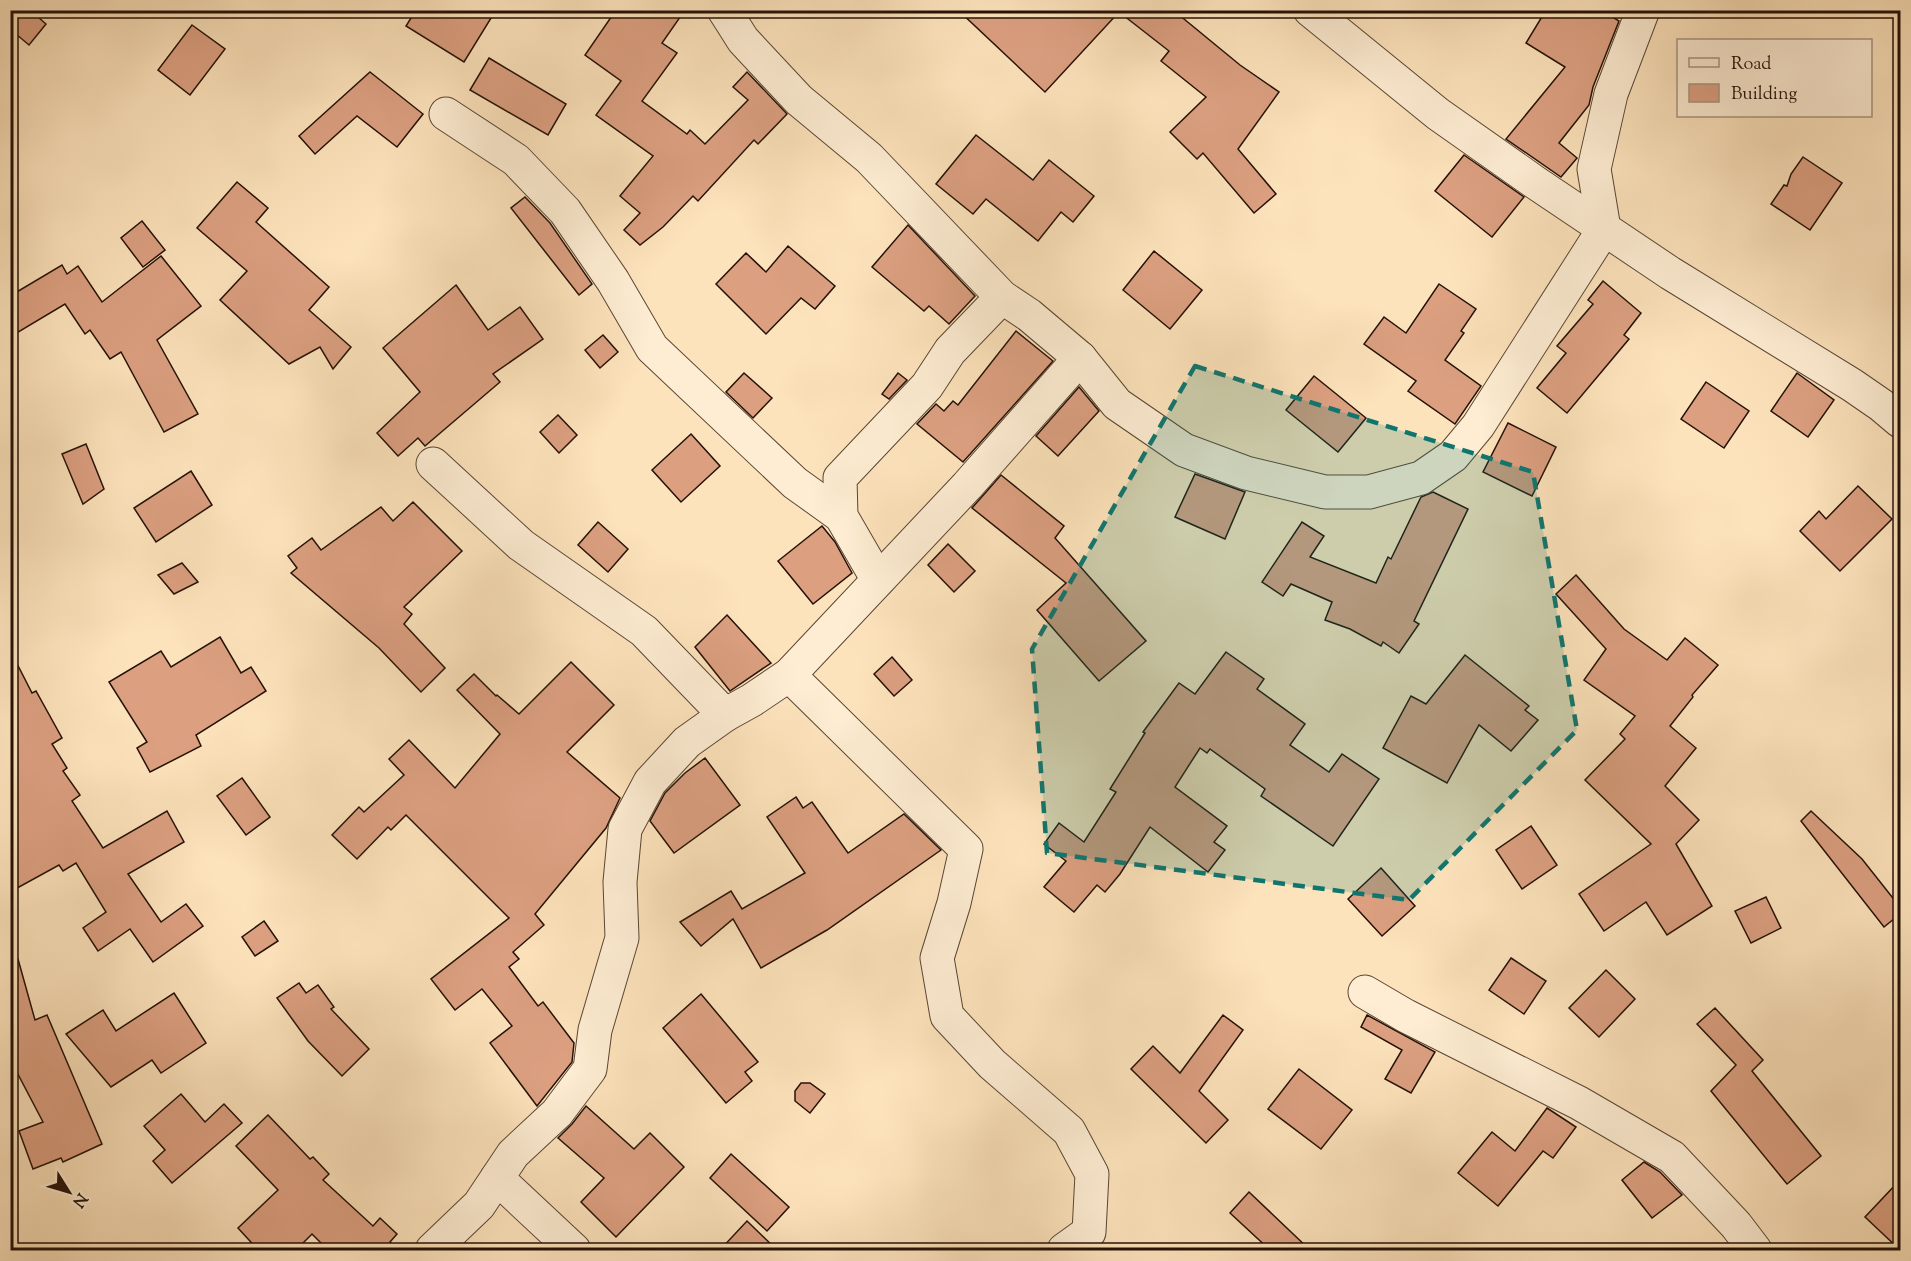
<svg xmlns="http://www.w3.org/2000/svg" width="1911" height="1261" viewBox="0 0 1911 1261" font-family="'Sorts Mill Goudy',serif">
  <rect width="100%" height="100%" fill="#fde3bc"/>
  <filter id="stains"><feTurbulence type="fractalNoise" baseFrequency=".00333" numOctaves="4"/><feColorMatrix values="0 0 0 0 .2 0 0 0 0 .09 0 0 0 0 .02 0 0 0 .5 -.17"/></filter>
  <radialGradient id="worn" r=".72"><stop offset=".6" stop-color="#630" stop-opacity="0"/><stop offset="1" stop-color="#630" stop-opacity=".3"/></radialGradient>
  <!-- building -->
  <g fill="#dca081" stroke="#241107" stroke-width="1.5">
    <path d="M10,10H30L46,24L29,45L10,29Z"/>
    <path d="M416,10H496L464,62L406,26Z"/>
    <path d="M616,10H685L662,43L677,53L642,101L687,134L690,130L705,144L748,100L733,87L747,72L787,114L758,144L754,140L698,201L693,196L663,227L640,245L624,230L640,213L620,196L653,156L596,115L621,81L585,55Z"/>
    <path d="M958,10H1173L1240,65L1279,92L1238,149L1276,194L1254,213L1203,153L1197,159L1170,132L1206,97L1161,61L1169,51L1119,12L1045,92Z"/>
    <path d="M1546,10H1602L1619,21L1593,87L1589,105L1559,143L1577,158L1561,177L1506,139L1565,67L1526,43Z"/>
    <path d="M192,25L225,49L190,95L158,70Z"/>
    <path d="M489,58L566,104L548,135L470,90Z"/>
    <path d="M370,72L423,114L397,147L357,116L315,154L299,136Z"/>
    <path d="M976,135L1033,180L1049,160L1094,196L1073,222L1061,212L1038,241L986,199L973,214L936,184Z"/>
    <path d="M1464,155L1524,197L1492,237L1435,191Z"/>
    <path d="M1803,157L1842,183L1810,230L1771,204L1784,185L1787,186L1791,174Z"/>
    <path d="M237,182L268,208L256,222L329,287L309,310L351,347L333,369L320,347L289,364L220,300L247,271L197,228Z"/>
    <path d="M525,197L550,223L592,284L579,295L511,208Z"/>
    <path d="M142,221L165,250L143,267L121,238Z"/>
    <path d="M908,225L975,296L949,324L929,306L924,311L872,267Z"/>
    <path d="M788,246L835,286L815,309L801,298L766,334L716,284L746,253L766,272Z"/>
    <path d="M1154,251L1202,290L1170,329L1123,290Z"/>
    <path d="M161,256L201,306L157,340L198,414L164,432L121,352L110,359L90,330L85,334L65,304L10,337V296L62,265L67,274L78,266L102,302Z"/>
    <path d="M1603,281L1641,313L1624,335L1629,339L1567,413L1537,388L1566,353L1557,346L1593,304L1588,300Z"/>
    <path d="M1439,284L1476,309L1461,331L1464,333L1445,360L1481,386L1455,424L1408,391L1416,381L1364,344L1384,317L1406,333Z"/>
    <path d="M456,285L488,330L520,307L543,339L493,374L500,382L425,446L418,438L398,456L377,433L420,392L383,348Z"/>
    <path d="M1016,331L1053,361L963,462L917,424L936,404L944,411L953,401L958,405Z"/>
    <path d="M603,335L618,352L600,368L585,350Z"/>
    <path d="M744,373L772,398L753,418L726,392Z"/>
    <path d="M898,373L907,380L889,399L882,394Z"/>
    <path d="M1797,373L1834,400L1808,437L1771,411Z"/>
    <path d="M1314,376L1366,418L1338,452L1286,410Z"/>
    <path d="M1706,382L1749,411L1724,448L1681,419Z"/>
    <path d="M1079,387L1099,411L1058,456L1036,436Z"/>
    <path d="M558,415L577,435L559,453L540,432Z"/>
    <path d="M1508,423L1556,447L1532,496L1483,472Z"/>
    <path d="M691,434L720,466L681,502L652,470Z"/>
    <path d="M86,444L104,489L83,504L62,454Z"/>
    <path d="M191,471L212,505L156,542L134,508Z"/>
    <path d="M1195,474L1245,492L1225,539L1175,517Z"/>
    <path d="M1001,475L1064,526L1055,538L1146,641L1099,681L1037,610L1066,583L972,508Z"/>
    <path d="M1858,486L1892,519L1840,571L1800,531L1819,511L1826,519Z"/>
    <path d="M1433,492L1468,509L1414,621L1419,624L1399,653L1383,642L1381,646L1350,629L1325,620L1332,602L1291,584L1283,596L1262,582L1302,522L1324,536L1310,557L1376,583L1388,557L1391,559L1421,497Z"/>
    <path d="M413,502L462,551L404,607L412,614L404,624L445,668L421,692L379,648L291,573L297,568L288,556L312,538L321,550L381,507L393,521Z"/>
    <path d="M598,522L628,549L608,572L578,545Z"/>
    <path d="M822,526L835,542L852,573L813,604L778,561Z"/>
    <path d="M948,544L975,571L954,592L928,565Z"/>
    <path d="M182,563L198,582L174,594L158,575Z"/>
    <path d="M1576,575L1624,629L1667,660L1685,638L1718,665L1692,695L1693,697L1670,726L1696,748L1665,786L1699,820L1676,844L1712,906L1667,935L1646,902L1604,931L1579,894L1651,844L1585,780L1625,739L1620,734L1635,716L1584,680L1606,649L1556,594Z"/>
    <path d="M727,615L771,663L730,691L695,647Z"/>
    <path d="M220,637L241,673L251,667L266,691L196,735L201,746L150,772L137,748L147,742L109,682L161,651L171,667Z"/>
    <path d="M10,650L32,693L36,691L62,738L52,744L67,768L63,771L80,795L72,801L103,848L167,811L184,842L128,874L161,922L186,904L203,926L153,962L130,929L98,951L83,928L106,912L76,863L63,871L59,865L10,892Z"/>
    <path d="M1226,652L1264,679L1257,689L1305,724L1290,745L1329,772L1342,754L1379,779L1333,846L1261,796L1265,789L1210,749L1207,753L1200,748L1175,787L1227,826L1214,842L1225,850L1208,872L1150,827L1120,874L1105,892L1097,885L1074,912L1044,887L1066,861L1044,844L1059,823L1084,842L1116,792L1110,789L1145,733L1143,732L1179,683L1195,694Z"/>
    <path d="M1465,655L1529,706L1525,710L1538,720L1511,751L1479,725L1447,783L1383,748L1411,696L1426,704Z"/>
    <path d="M892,657L912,680L894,696L874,674Z"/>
    <path d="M571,662L614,705L567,752L620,798L606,828L535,914L544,925L513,952L519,959L509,967L538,1006L543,1002L574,1043L572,1062L537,1106L490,1043L512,1026L482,989L455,1010L431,979L509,918L406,815L391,830L388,827L357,859L332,835L359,807L364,812L404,775L389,759L409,740L455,788L500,734L457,690L474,674L496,696L497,695L519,714Z"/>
    <path d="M705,758L740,805L674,853L650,821L665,793L685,773Z"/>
    <path d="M242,778L270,817L246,835L217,796Z"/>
    <path d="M796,797L803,808L812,802L848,853L904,814L941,850L827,930L761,968L733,919L701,946L680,922L731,891L742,909L805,873L767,817Z"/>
    <path d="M1811,811L1862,859L1900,907V914L1884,927L1801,821Z"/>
    <path d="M1531,826L1557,865L1522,889L1496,850Z"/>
    <path d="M1381,868L1415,906L1382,936L1348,899Z"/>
    <path d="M1766,897L1781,928L1751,943L1735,911Z"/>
    <path d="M264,921L278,941L255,956L242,937Z"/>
    <path d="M1511,958L1546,981L1524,1014L1489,990Z"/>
    <path d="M18,959L35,1020L47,1015L102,1144L63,1162L61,1158L33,1169L19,1131L43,1122L10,1059V960Z"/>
    <path d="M1606,970L1635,999L1599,1037L1569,1008Z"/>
    <path d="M299,983L306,993L318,985L334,1007L331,1009L369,1049L342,1076L308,1041L277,998Z"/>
    <path d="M174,993L206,1043L161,1073L152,1060L111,1087L66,1034L103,1010L116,1031Z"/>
    <path d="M701,994L758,1062L745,1072L752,1081L726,1103L663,1028Z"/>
    <path d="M1715,1008L1763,1060L1752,1071L1821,1156L1787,1184L1711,1091L1736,1065L1697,1024Z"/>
    <path d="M1223,1015L1243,1030L1199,1091L1228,1120L1206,1143L1131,1069L1153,1046L1180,1073Z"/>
    <path d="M1367,1015L1435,1052L1411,1093L1385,1079L1402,1050L1361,1027Z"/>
    <path d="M1299,1069L1352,1110L1321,1149L1268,1109Z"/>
    <path d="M801,1083H810L825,1094L810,1113L795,1101V1091Z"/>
    <path d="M181,1094L205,1122L224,1104L242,1123L172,1183L153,1161L165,1150L144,1126Z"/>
    <path d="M586,1106L634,1149L650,1133L684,1167L616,1237L581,1202L604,1178L558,1138L572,1124Z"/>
    <path d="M1547,1108L1576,1127L1553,1158L1543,1151L1498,1206L1458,1173L1492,1132L1515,1151Z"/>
    <path d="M268,1115L310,1159L313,1157L329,1174L323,1180L373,1226L380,1218L397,1234L390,1242L399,1251H329L312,1234L295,1251H259L238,1228L278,1190L236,1146Z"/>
    <path d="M731,1154L789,1207L767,1231L710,1178Z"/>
    <path d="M1644,1162L1660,1172L1682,1195L1652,1218L1622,1180Z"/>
    <path d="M1900,1180V1250L1865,1217Z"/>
    <path d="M1249,1192L1311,1251H1271L1230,1213Z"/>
    <path d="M747,1221L778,1251H719Z"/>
  </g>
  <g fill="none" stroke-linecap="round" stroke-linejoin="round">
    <defs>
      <g id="minor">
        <path d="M724,10L743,40L799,100L869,158L1002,297L1029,315L1080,358L1117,404L1184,450L1246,473L1325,492H1369L1421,478L1453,456L1478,426L1604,229L1594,169L1611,94L1643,10"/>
        <path d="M1310,10L1438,114L1536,183L1670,273L1852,385L1881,405L1900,421"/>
        <path d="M446,114L516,160L565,211L613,281L652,348L795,483L841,516"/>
        <path d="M433,464L521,545L644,631L725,715L752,700L789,675L967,486L1080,358"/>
        <path d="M878,580L841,516L840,478L927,386L950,351L1002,297"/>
        <path d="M789,675L966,849L954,903L937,958L947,1016L992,1064L1069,1131L1092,1174L1089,1232L1064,1250"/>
        <path d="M1365,992L1406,1016L1579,1103L1672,1157L1736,1225L1755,1250"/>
        <path d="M497,1178L574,1250"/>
        <path d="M432,1250L479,1205L513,1154L557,1113L590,1069L595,1030L622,938L620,882L625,829L650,782L687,742L725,715"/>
      </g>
    </defs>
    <!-- minor casing -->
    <use href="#minor" stroke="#5a4634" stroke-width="35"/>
    <!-- minor -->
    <use href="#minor" stroke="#feedd3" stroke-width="33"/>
  </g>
  <!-- marked area -->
  <path fill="#0f766e" fill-opacity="0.2" stroke="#0f766e" stroke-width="4.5" stroke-dasharray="12 8" stroke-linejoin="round" d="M1195,366L1533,472L1577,730L1409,900L1047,853L1032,649Z"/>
  <!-- margin -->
  <rect width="1911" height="1261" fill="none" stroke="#fde3bc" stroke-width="36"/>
  <rect x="12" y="12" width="1887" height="1237" fill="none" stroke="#241107" stroke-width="3"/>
  <rect x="18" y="18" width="1875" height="1225" fill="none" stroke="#241107" stroke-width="1.5"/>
  <!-- legend -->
  <rect x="1677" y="39" width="195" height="78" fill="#feedd3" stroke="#a79581" stroke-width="1.5"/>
  <rect x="1689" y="58" width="30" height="9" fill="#feedd3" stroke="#a79581" stroke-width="1.5"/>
  <text x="1731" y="69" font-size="18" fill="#241107">Road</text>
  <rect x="1689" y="84" width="30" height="18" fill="#dca081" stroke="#a79581" stroke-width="1.5"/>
  <text x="1731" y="99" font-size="18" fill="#241107">Building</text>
  <!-- north arrow -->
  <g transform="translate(69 1192) rotate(127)" stroke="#feedd3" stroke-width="4.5" paint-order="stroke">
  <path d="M0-4.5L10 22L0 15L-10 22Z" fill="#241107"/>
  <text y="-9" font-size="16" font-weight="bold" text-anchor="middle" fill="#241107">N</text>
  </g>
  <rect width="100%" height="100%" filter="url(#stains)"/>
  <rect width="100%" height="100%" fill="url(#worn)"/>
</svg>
